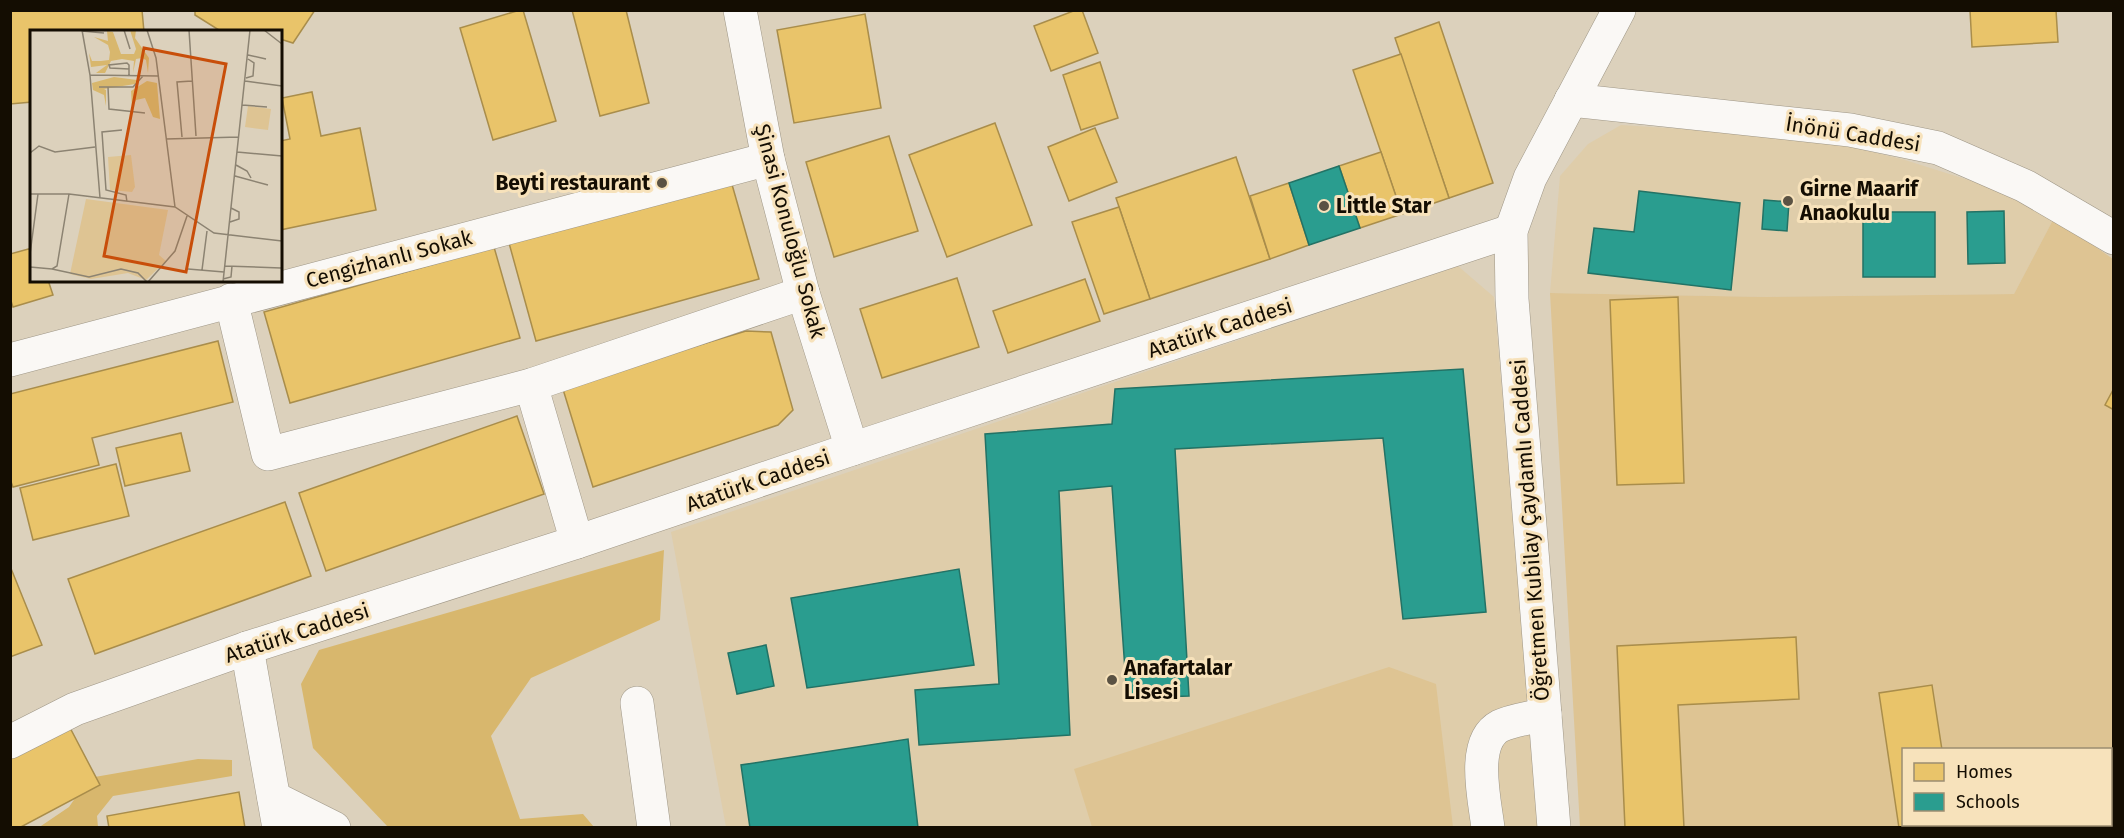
<svg xmlns="http://www.w3.org/2000/svg" width="2124" height="838" viewBox="0 0 2124 838" font-family="'Fira Sans',sans-serif">
  <rect width="100%" height="100%" fill="#dcd1bc"/>
  <!-- built -->
  <g fill="#dfcdaa">
    <path d="M1621,125L1816,138L1905,160L1981,184L2054,218L2014,294L1766,297L1550,293L1560,176L1588,144Z"/>
    <path d="M1458,266L1494,297L1539,827H726L671,532Z"/>
  </g>
  <!-- green -->
  <g fill="#dec493" fill-rule="evenodd">
    <path d="M2054,218L2113,259V827H1580L1550,293L1766,297L2014,294ZM1904,750H2110V824H1904Z"/>
    <path d="M1389,667L1436,684L1453,827H1092L1074,769Z"/>
  </g>
  <!-- forest -->
  <g fill="#d8b76d">
    <path d="M664,550L660,620L531,678L491,736L520,819L583,814L594,827H388L313,748L301,684L319,650Z"/>
    <path d="M198,759L232,760V776L113,796L97,816L98,827L38,828L69,807L89,778Z"/>
  </g>
  <!-- homes -->
  <g fill="#e9c46a" stroke="#a98d4b" stroke-width="1.5">
    <path d="M10,10H142L144,32H32V102L10,104Z"/>
    <path d="M195,10H315L293,43L280,39V32H222L195,15Z"/>
    <path d="M520,10H523L556,121L493,140L460,28Z"/>
    <path d="M572,10H626L649,103L600,116Z"/>
    <path d="M1076,10H1082L1098,53L1051,71L1034,26Z"/>
    <path d="M1970,10H2056L2058,42L1972,47Z"/>
    <path d="M865,14L881,108L794,123L777,30Z"/>
    <path d="M1439,22L1493,183L1449,198L1395,38Z"/>
    <path d="M1401,54L1449,198L1402,214L1353,70Z"/>
    <path d="M1100,62L1118,118L1081,130L1063,75Z"/>
    <path d="M312,92L321,136L360,128L376,210L280,230V141L290,139L282,98Z"/>
    <path d="M995,123L1032,225L947,257L909,155Z"/>
    <path d="M1095,128L1117,182L1069,201L1048,147Z"/>
    <path d="M889,136L918,231L834,257L806,162Z"/>
    <path d="M1381,152L1402,214L1360,228L1339,166Z"/>
    <path d="M1236,157L1270,259L1150,299L1116,198Z"/>
    <path d="M731,181L759,279L536,341L509,243Z"/>
    <path d="M1289,183L1309,245L1270,259L1250,196Z"/>
    <path d="M1119,207L1150,299L1104,314L1072,222Z"/>
    <path d="M494,247L520,338L290,403L264,312Z"/>
    <path d="M32,248V280H48L53,295L13,307L10,298V254Z"/>
    <path d="M957,278L979,347L882,378L860,309Z"/>
    <path d="M1085,279L1100,321L1008,353L993,311Z"/>
    <path d="M1678,297L1684,483L1617,485L1610,300Z"/>
    <path d="M746,331L771,332L793,410L778,425L593,487L562,386Z"/>
    <path d="M218,341L233,402L92,438L99,465L13,487L10,479V394Z"/>
    <path d="M2114,388V410L2105,405Z"/>
    <path d="M517,416L544,494L326,571L299,493Z"/>
    <path d="M181,433L190,471L125,486L116,448Z"/>
    <path d="M116,464L129,516L33,540L20,488Z"/>
    <path d="M285,502L311,576L95,654L68,579Z"/>
    <path d="M10,566L42,645L10,657Z"/>
    <path d="M1796,637L1799,699L1678,705L1684,828H1625L1617,646Z"/>
    <path d="M1932,685L1942,750H1904V824H1953L1954,828H1899L1879,693Z"/>
    <path d="M67,722L100,785L19,828H10V752Z"/>
    <path d="M239,792L245,828H109L107,816Z"/>
  </g>
  <!-- schools -->
  <g fill="#2a9d8f" stroke="#237265" stroke-width="1.5">
    <path d="M1339,166L1360,228L1309,245L1289,183Z"/>
    <path d="M1639,191L1740,203L1731,290L1588,273L1594,228L1634,232Z"/>
    <path d="M1764,200L1789,202L1787,231L1762,229Z"/>
    <path d="M2004,211L2005,263L1968,264L1967,212Z"/>
    <rect x="1863" y="212" width="72" height="65"/>
    <path d="M1463,369L1486,612L1403,619L1383,438L1175,449L1189,696L1127,698L1112,486L1059,491L1070,735L919,745L915,690L999,684L985,434L1112,424L1115,389Z"/>
    <path d="M959,569L974,665L807,688L791,598Z"/>
    <path d="M766,645L774,686L737,694L728,653Z"/>
    <path d="M908,739L918,828H750L741,765Z"/>
  </g>
  <g fill="none" stroke-linecap="round" stroke-linejoin="round">
    <defs>
      <g id="minor">
        <path d="M740,10L768,159L803,293L852,449"/>
        <path d="M1571,100L1850,130L1938,148L2025,186L2114,238"/>
        <path d="M231,300L268,454L531,385L803,293"/>
        <path d="M10,360L768,159"/>
        <path d="M531,385L577,542"/>
        <path d="M247,648L279,828"/>
        <path d="M637,703L654,828"/>
        <path d="M10,742L75,709L247,648L577,542L852,449L1511,231"/>
        <path d="M274,798L334,828"/>
        <path d="M1488,828C1485,801 1470,742 1500,726C1512,720 1531,718 1545,714"/>
        <path d="M1554,828L1512,299L1511,231L1530,178L1619,10"/>
      </g>
    </defs>
    <!-- minor casing -->
    <use href="#minor" stroke="#9e9686" stroke-width="34"/>
    <!-- minor -->
    <use href="#minor" stroke="#faf8f5" stroke-width="33"/>
  </g>
  <!-- markers -->
  <g fill="#5a5243" stroke="#f7e2bb" stroke-width="2">
    <circle cx="662" cy="183" r="6"/>
    <circle cx="1788" cy="201" r="6"/>
    <circle cx="1324" cy="206" r="6"/>
    <circle cx="1112" cy="680" r="6"/>
  </g>
  <g text-anchor="middle" dominant-baseline="central" stroke-width="6" stroke-linejoin="round" paint-order="stroke">
    <!-- street labels -->
    <g font-size="21" fill="#140d02" stroke="#f7e2bb">
      <text transform="translate(1853 134) rotate(9)">İnönü Caddesi</text>
      <text transform="translate(790 231) rotate(75)">Şinasi Konuloğlu Sokak</text>
      <text transform="translate(389 259) rotate(-15)">Cengizhanlı Sokak</text>
      <text transform="translate(1220 328) rotate(-18)">Atatürk Caddesi</text>
      <text transform="translate(758 481) rotate(-19)">Atatürk Caddesi</text>
      <text transform="translate(1530 530) rotate(-94)">Öğretmen Kubilay Çaydamlı Caddesi</text>
      <text transform="translate(297 633) rotate(-18)">Atatürk Caddesi</text>
    </g>
    <!-- poi labels -->
    <g font-size="21" font-weight="bold" fill="#140d02" stroke="#f7e2bb" text-anchor="start">
      <text x="650" y="183" text-anchor="end">Beyti restaurant</text>
      <text x="1800" y="189">Girne Maarif<tspan x="1800" dy="24">Anaokulu</tspan></text>
      <text x="1336" y="206">Little Star</text>
      <text x="1124" y="668">Anafartalar<tspan x="1124" dy="24">Lisesi</tspan></text>
    </g>
  </g>
  <!-- overview -->
  <g transform="translate(30 30)">
    <rect width="252" height="252" fill="#dcd1bc"/>
    <path d="M218,76L241,79L238,100L215,97ZM101,125L105,157L102,162L80,160L78,127ZM56,169L138,180L129,225L136,231L116,250L98,243L61,249L40,244Z" fill="#dec493"/>
    <path d="M100,0H106L105,8L119,28L118,43L116,30L112,28L106,29L103,43L104,31L92,29L81,31L75,43H66L77,35L61,37L59,23L62,31H71L79,30L80,22L78,15L64,7L78,11L77,1L83,2L91,24H104L106,19ZM84,47L107,50L105,54L74,59L76,60V76L74,65L63,60L62,53ZM117,51L127,53L130,89L123,87L115,68L106,70L102,78L101,61Z" fill="#d8b76d"/>
    <path fill="none" stroke="#8c8372" stroke-width="1.5" d="M52,0L60,45L70,168M94,0L100,19M117,0L126,28L145,177M159,0L166,106M234,0L252,14M52,1L74,3M218,25L236,29M99,39L80,38L79,35L97,33L99,35V46M60,45L128,46M216,48L223,46L224,33L218,29M215,51L252,56M69,57H103L113,46M78,57L79,79L115,83M212,75L237,77M92,100L72,102L76,160L96,165L97,172M152,107L147,52L162,51M136,109L209,107M207,122L252,126M0,123L9,116L25,122L65,117M206,135L217,141L221,148M205,146L238,155M0,164H39L145,177L184,203L252,211M200,192L209,189V182L201,178M0,224L8,164M195,236L251,238M0,237L22,239L27,236L39,164M22,239L59,247L91,239L108,243L117,252M158,239L194,242M172,240L177,201M193,249L201,247L202,236M118,252L145,221L157,186M193,252L220,0"/>
    <path fill="#c84e0a" fill-opacity="0.15" stroke="#c84e0a" stroke-width="3" d="M114,18L196,34L156,242L74,226Z"/>
    <rect width="252" height="252" fill="none" stroke="#140d02" stroke-width="3"/>
  </g>
  <!-- border -->
  <rect width="2124" height="838" fill="none" stroke="#140d02" stroke-width="24"/>
  <!-- legend -->
  <rect x="1902" y="748" width="210" height="78" fill="#f7e2bb" stroke="#9c8d71" stroke-width="1.5"/>
  <rect x="1914" y="763" width="30" height="18" fill="#e9c46a" stroke="#9c8d71" stroke-width="1.5"/>
  <text x="1956" y="778" font-size="18" fill="#140d02">Homes</text>
  <rect x="1914" y="793" width="30" height="18" fill="#2a9d8f" stroke="#9c8d71" stroke-width="1.5"/>
  <text x="1956" y="808" font-size="18" fill="#140d02">Schools</text>
</svg>
